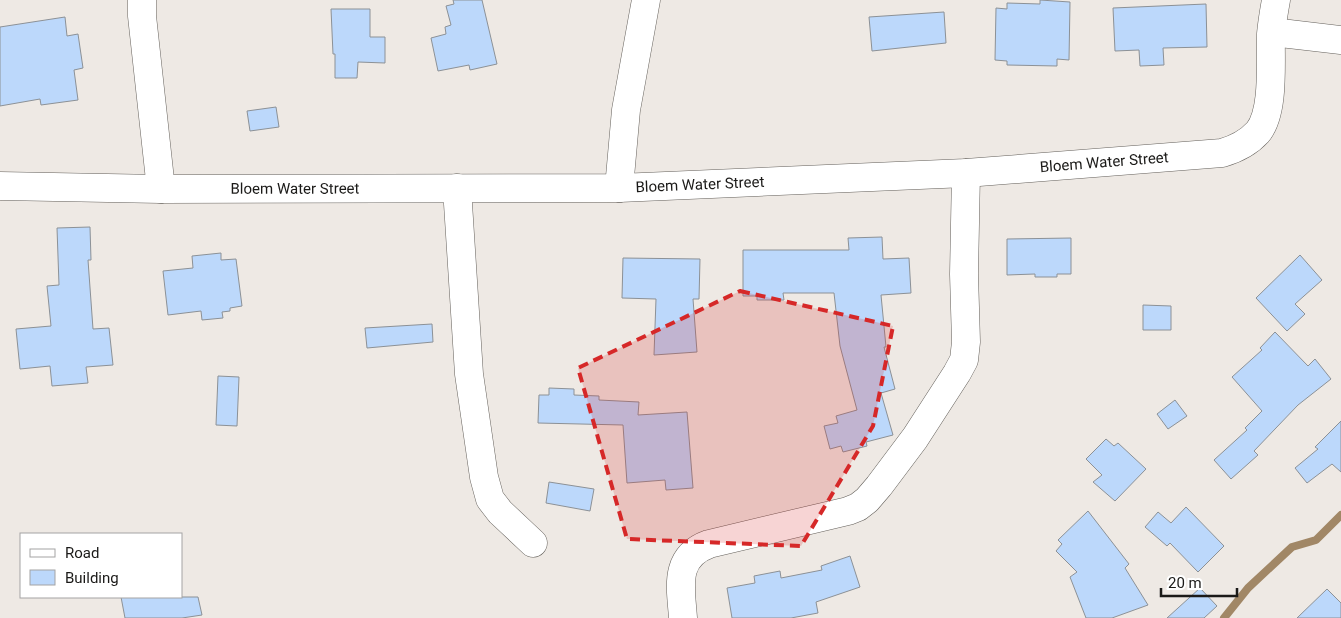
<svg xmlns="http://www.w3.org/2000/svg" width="1341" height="618" viewBox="0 0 1341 618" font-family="Roboto,sans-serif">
  <rect width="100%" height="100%" fill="#eee9e4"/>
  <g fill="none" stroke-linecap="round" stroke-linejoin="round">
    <!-- stream -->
    <path stroke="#a18766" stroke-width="8" d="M1224,618L1248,588L1292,547L1316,540L1341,515"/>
  </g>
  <!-- building -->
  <g fill="#bcd8fb" stroke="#8c9196">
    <path d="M453,0H482L497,64L470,70L469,65L438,71L431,38L446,34L445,27L451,25L446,6L454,4Z"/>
    <path d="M1040,0L1070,2L1069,60L1057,59V66L1007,65V61L995,60L996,8L1007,9V3L1040,4Z"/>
    <path d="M1206,4L1207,47L1163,48L1164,65L1140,66L1139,50L1115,51L1113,8Z"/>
    <path d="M331,9H370V37H385V63L358,62L357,78H335V54H333Z"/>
    <path d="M944,12L946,43L872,51L869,17Z"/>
    <path d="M65,17L67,36L78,34L83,68L74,70L78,100L41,105L40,99L0,106V27Z"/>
    <path d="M276,107L279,127L250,131L247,111Z"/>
    <path d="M90,227L91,260H88L93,329L109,328L113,365L86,367L88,383L52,386L50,366L20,369L16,329L51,326L47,286L59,285L57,228Z"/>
    <path d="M882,237L883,259L909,258L911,293L881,295L886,347H884L895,389L881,393L893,435L866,442L867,446L843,452L841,446L830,449L824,426L838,423L836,416L857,410L840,346L834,293H783L784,300H757V296H743V250H849L848,238Z"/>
    <path d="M1071,238V274H1057V277H1035V274L1007,275V239Z"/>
    <path d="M221,253V260L236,259L242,306L230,308V311L222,312L223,318L202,320L201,311L168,315L163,271L193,268L192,256Z"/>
    <path d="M1300,255L1322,280L1295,304L1305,314L1287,331L1256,298Z"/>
    <path d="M623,258L700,259L699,299H693L697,352L654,355L656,299L622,298Z"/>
    <path d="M1143,305L1171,306V330H1143Z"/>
    <path d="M432,324L433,342L367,348L365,328Z"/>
    <path d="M1275,332L1308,366L1315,359L1331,379L1298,405L1254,451L1258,455L1231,479L1214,460L1247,430L1245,428L1262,411L1232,377L1262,350L1260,348Z"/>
    <path d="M218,376L239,377L237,426L216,425Z"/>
    <path d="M549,388L574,389V395L599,396V400L639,402L638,415L687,412L693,488L666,490L665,480L627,483L623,425L538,423L539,395H549Z"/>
    <path d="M1175,400L1187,416L1168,429L1157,414Z"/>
    <path d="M1341,421V472L1332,464L1307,483L1295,468L1318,449L1315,447Z"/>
    <path d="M1106,439L1114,446L1118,443L1146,469L1115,501L1093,482L1102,475L1086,459Z"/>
    <path d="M549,482L594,489L590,511L546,503Z"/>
    <path d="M1186,507L1224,546L1198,572L1170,543L1167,546L1145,527L1158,512L1171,523Z"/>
    <path d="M1088,511L1129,564L1125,568L1148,605L1112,618H1086L1070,577L1077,572L1056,551L1062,544L1058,540Z"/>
    <path d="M850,556L860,587L816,602L818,613L791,618H732L727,588L755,583L754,576L780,571L781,578L822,570L821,566Z"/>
    <path d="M1200,588L1217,606L1204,618H1167Z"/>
    <path d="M1327,589L1341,603V618H1297Z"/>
    <path d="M121,597H198L202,615L182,618H125Z"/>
  </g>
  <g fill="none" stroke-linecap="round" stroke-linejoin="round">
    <defs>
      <g id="minor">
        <path d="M142,0V16L161,189"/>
        <path d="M1272,32L1341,40"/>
        <path id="s1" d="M0,186L161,189L619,188L966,173L1222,153C1236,149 1248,143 1258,132C1275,111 1270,60 1271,34C1272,23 1274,11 1276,0"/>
        <path d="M457,188L469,374L484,477L490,499L500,512L533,543"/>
        <path d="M619,188L626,110L646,0"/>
        <path d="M683,618C681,588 673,557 709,544L848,511L858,507L867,500L879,486L915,438L957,373L964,360L966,342L964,274L966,173"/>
      </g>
    </defs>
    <!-- minor casing -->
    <use href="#minor" stroke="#64605b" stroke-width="29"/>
    <!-- minor -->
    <use href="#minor" stroke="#fff" stroke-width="28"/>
  </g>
  <!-- marked area -->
  <path fill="#d62828" fill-opacity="0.2" stroke="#d62828" stroke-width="4" stroke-dasharray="10 6" stroke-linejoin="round" d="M740,291L893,326L873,426L801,546L627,539L578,368Z"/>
  <g text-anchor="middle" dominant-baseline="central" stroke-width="4" stroke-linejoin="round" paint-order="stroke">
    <!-- street labels -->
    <g font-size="15" fill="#1b1a18" stroke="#fff">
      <text stroke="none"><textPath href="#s1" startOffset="1105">Bloem Water Street</textPath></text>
      <text stroke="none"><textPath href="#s1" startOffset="700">Bloem Water Street</textPath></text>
      <text stroke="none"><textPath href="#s1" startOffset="295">Bloem Water Street</textPath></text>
    </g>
  </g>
  <!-- legend -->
  <rect x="20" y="533" width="162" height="65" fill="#ffffff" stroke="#a4a3a3"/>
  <rect x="30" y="549" width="25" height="8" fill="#ffffff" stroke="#a4a3a3"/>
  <text x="65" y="558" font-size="15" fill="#1b1a18">Road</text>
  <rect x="30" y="570" width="25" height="15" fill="#bcd8fb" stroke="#a4a3a3"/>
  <text x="65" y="583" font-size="15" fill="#1b1a18">Building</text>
  <!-- scale -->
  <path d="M1161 588v8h76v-8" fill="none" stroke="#1b1a18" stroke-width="2.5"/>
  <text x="1168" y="588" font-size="15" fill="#1b1a18" stroke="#ffffff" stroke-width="4" paint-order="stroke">20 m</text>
</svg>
